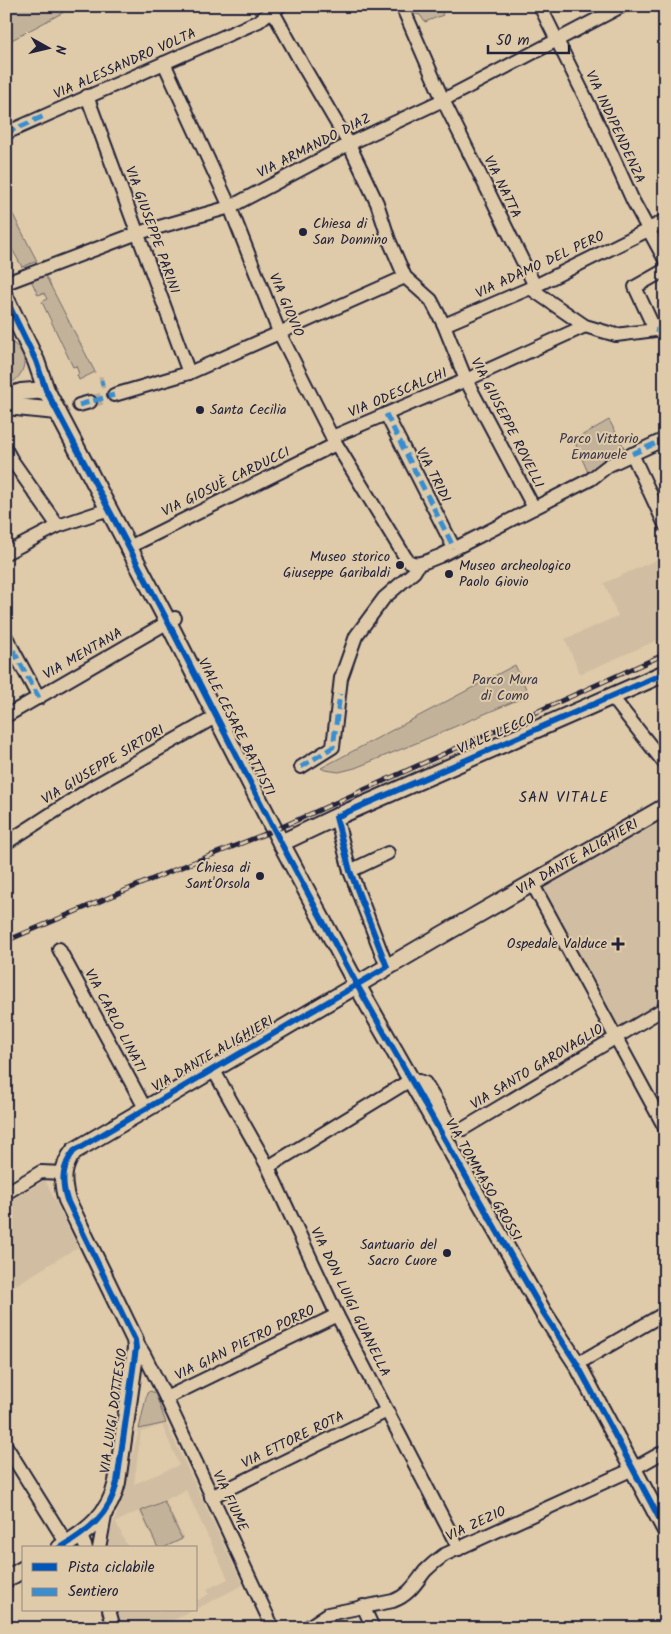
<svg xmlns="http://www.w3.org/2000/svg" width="671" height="1634" viewBox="0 0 671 1634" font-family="Kalam,sans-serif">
  <rect width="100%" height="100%" fill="#dfcbaa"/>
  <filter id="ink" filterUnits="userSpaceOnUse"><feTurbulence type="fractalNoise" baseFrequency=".02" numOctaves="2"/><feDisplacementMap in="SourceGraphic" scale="10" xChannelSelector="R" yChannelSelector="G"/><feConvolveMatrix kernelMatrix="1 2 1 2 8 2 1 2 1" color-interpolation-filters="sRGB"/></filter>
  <g filter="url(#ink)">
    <!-- built -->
    <g fill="#d1bea2" fill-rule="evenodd">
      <path d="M665,556V637L580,674L565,639L618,616L604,583Z"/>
      <path d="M665,812V1002L618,1027L537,886Z"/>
      <path d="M45,1180L78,1247L16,1285L6,1270V1203Z"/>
      <path d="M166,1423L243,1585L196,1609V1601L209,1594L207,1589L228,1579L186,1490L165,1500L184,1539L163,1548L182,1539L141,1511L157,1548L139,1511L116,1522L128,1548H105L120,1504L139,1429ZM162,1425L179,1465L134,1484L141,1432Z"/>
      <path d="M116,1610H158L159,1612L162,1610H193L158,1628H122Z"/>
    </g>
    <!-- green -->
    <g fill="#c3b29a" stroke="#726a6a">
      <path d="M6,6H75L6,43Z"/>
      <path d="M409,6H439L443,15L425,22L420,15L412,13Z"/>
      <path d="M6,201L37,261L22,267L6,238Z"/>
      <path d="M44,273L95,372L79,380L77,375L79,374L76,366L73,367L42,302L47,299L44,293L38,295L30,278Z"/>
      <path d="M6,340C27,347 30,369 13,382L7,370L10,364L6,357Z"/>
      <path d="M609,420L626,451L589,475L574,440Z"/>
      <path d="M515,665L529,695L414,744L355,768L339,772L325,770L321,768Z"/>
      <path d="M150,1391L155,1393L166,1423L139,1429L147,1393Z"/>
      <path d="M164,1501L182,1539L163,1548H158L141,1511Z"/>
    </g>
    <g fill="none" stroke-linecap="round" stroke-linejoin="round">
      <!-- street-tunnel -->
      <g stroke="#b9a994" stroke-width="12" stroke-dasharray="12 6" stroke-linecap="butt">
        <path d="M100,383L104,382"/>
        <path d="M90,402L114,395"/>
      </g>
      <defs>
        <g id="street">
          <path d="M402,6L443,100L535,286"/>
          <path d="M540,6L595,117L633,201L665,260"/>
          <path d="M272,10L302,64L349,144L377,203L389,240L405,277L431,300L444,325L466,380L534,508"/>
          <path d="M164,63L230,207L279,332L332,437L407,560C418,568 428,560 440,556L591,479L609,465L665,439"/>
          <path d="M87,96L189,373"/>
          <path d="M6,133L259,21L272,10L280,6"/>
          <path d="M6,283L138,233L230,207L349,144L443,100L622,6"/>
          <path d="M530,288L585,326L616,335L655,330L635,287L665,270"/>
          <path d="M444,325L535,286L648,230L665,220"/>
          <path d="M114,395L189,373L405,277"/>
          <path d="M79,405L90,402"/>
          <path d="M386,414L454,548"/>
          <path d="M332,437L466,380L585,326"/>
          <path d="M6,450L11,459L58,526"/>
          <path d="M632,454L665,525"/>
          <path d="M129,547L336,444"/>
          <path d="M6,553L58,526L109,509"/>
          <path d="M6,637L39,698"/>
          <path d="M612,697L665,764"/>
          <path d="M6,716L175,618"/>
          <path d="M301,767L333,747L341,678L356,636L384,598L414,572L419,564"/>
          <path d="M336,817L350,871L387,967"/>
          <path d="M6,843L94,786L217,716"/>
          <path d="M350,871L388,853"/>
          <path d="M532,883L665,1128"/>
          <path d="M59,949L145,1108"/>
          <path d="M213,1069L268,1167L337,1315L459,1549"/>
          <path d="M414,1084L419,1081L425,1083L452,1128L457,1130L463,1129L665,1008"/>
          <path d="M268,1167L412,1079"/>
          <path d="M6,1193L41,1172L63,1173"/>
          <path d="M135,1340L144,1354L166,1398L273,1628"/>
          <path d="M577,1364L665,1313"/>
          <path d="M166,1398L337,1315"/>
          <path d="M6,1446L67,1544"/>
          <path d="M211,1497L387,1411"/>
          <path d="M81,1536L86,1548"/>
          <path d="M99,1548L106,1511"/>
          <path d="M363,1606L373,1628"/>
          <path d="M109,1610L114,1628"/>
          <path d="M307,1628L328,1614L393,1601C409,1595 415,1584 425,1571C431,1565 437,1560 444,1555L633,1469L665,1451"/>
        </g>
        <g id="secondary">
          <path d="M6,299L36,361L46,390L168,622L281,843L357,985L543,1312L577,1364L665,1529"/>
          <path d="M6,397L21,392L46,390"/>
          <path d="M6,406L57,411"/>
          <path d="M281,843L336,817L665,673"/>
          <path id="s1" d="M60,1548C87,1532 110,1515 117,1482L136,1348L135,1340L67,1200C61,1181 62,1166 74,1151L442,935L665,807"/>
          <path d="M6,1579L24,1569"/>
        </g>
      </defs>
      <!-- street casing -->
      <use href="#street" stroke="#22223b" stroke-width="16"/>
      <!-- secondary casing -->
      <use href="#secondary" stroke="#22223b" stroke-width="20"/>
      <!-- street -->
      <use href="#street" stroke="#dfcbaa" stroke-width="12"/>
      <!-- secondary -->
      <use href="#secondary" stroke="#dfcbaa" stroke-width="16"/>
      <defs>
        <path id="rail" d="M6,941L169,872L275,830L665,654"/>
      </defs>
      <!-- rail casing -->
      <use href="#rail" stroke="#22223b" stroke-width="5"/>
      <!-- rail -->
      <use href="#rail" stroke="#dfcbaa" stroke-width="3" stroke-dasharray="9" stroke-linecap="butt"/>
      <!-- quiet -->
      <g stroke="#398ed0" stroke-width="5" stroke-dasharray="10 5" stroke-linecap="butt">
        <path d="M6,133L44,116"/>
        <path d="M655,330L665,332"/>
        <path d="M100,383L104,382"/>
        <path d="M79,405L114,395"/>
        <path d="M386,414L454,548"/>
        <path d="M632,454L665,439"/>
        <path d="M6,637L39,698"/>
        <path d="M301,767L333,747L340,694"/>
      </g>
      <defs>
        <g id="cycleway">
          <path d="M6,299L36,361L46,390L168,622L281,843L357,985L543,1312L577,1364L665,1529"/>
          <path d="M60,1548C87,1532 110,1515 117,1482L136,1348L135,1340L67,1200C61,1181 62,1166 74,1151L387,967L350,871L336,817L665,673"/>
        </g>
      </defs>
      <!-- cycleway casing -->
      <use href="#cycleway" stroke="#dfcbaa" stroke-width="9"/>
      <!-- cycleway -->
      <use href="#cycleway" stroke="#0057b8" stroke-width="6"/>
    </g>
  </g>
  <!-- markers -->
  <g fill="#22223b" stroke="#dfcbaa" stroke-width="2">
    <circle cx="303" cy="232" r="5"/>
    <circle cx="200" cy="410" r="5"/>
    <circle cx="400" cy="565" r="5"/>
    <circle cx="449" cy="574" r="5"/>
    <circle cx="260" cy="876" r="5"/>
    <path d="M615.5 936.5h5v5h5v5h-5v5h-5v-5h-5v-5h5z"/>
    <circle cx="447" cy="1253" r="5"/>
  </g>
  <g text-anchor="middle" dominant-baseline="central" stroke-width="4" stroke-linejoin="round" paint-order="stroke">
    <!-- street labels -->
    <g font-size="14" fill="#22223b" stroke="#dfcbaa">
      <text transform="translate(125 64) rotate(-24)">VIA ALESSANDRO VOLTA</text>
      <text transform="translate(615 127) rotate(65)">VIA INDIPENDENZA</text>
      <text transform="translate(314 146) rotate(-27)">VIA ARMANDO DIAZ</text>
      <text transform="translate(502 187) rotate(64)">VIA NATTA</text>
      <text transform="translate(152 230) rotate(70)">VIA GIUSEPPE PARINI</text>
      <text transform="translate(540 265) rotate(-25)">VIA ADAMO DEL PERO</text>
      <text transform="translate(286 305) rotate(67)">VIA GIOVIO</text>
      <text transform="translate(398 393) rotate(-23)">VIA ODESCALCHI</text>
      <text transform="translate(507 423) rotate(63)">VIA GIUSEPPE ROVELLI</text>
      <text transform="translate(433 475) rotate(63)">VIA TRIDI</text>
      <text transform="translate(226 482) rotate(-26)">VIA GIOSUÈ CARDUCCI</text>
      <text transform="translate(83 654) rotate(-30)">VIA MENTANA</text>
      <text transform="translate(236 727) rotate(63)">VIALE CESARE BATTISTI</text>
      <text transform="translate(496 734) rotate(-23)">VIALE LECCO</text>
      <text transform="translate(103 765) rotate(-31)">VIA GIUSEPPE SIRTORI</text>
      <text stroke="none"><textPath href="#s1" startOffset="1024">VIA DANTE ALIGHIERI</textPath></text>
      <text transform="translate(115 1021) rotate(62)">VIA CARLO LINATI</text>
      <text transform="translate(213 1054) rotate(-30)">VIA DANTE ALIGHIERI</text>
      <text transform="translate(537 1067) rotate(-31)">VIA SANTO GAROVAGLIO</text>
      <text transform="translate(483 1180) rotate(60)">VIA TOMMASO GROSSI</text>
      <text transform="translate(350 1302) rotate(64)">VIA DON LUIGI GUANELLA</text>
      <text transform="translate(245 1343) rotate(-26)">VIA GIAN PIETRO PORRO</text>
      <text transform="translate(114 1411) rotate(-82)">VIA LUIGI DOTTESIO</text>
      <text transform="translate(293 1440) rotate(-26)">VIA ETTORE ROTA</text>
      <text transform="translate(230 1501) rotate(65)">VIA FIUME</text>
      <text transform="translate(476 1524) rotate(-25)">VIA ZEZIO</text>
    </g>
    <!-- poi labels -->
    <g font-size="14" fill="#22223b" stroke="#dfcbaa" text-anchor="end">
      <text x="313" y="224" text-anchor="start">Chiesa di<tspan x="313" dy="16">San Donnino</tspan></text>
      <text x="210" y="410" text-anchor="start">Santa Cecilia</text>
      <text x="390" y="557">Museo storico<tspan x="390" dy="16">Giuseppe Garibaldi</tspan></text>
      <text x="459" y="566" text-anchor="start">Museo archeologico<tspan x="459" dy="16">Paolo Giovio</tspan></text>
      <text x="250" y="868">Chiesa di<tspan x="250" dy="16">Sant'Orsola</tspan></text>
      <text x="607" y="944">Ospedale Valduce</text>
      <text x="437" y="1245">Santuario del<tspan x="437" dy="16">Sacro Cuore</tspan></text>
    </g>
    <!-- park labels -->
    <g font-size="14" fill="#3a3849" stroke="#dfcbaa">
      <text x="599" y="439">Parco Vittorio<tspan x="599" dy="16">Emanuele</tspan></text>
      <text x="505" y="680">Parco Mura<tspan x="505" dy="16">di Como</tspan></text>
    </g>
    <!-- neighbourhood labels -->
    <g font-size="15" letter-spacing="1" fill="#22223b" stroke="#dfcbaa">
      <text x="564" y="798">SAN VITALE</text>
    </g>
  </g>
  <!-- margin -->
  <rect width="671" height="1634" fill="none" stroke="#dfcbaa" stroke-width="25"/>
  <rect x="12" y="12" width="646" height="1609" fill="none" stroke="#22223b" stroke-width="2" filter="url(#ink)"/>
  <!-- legend -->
  <rect x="22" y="1546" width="175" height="65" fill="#dfcbaa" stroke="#93877e"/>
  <rect x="32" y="1563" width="25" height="8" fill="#0057b8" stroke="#93877e"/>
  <text x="68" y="1572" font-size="15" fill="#22223b">Pista ciclabile</text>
  <rect x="32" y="1588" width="25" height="8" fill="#398ed0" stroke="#93877e"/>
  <text x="68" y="1596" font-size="15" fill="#22223b">Sentiero</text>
  <!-- north arrow -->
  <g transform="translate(48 48) rotate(98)" stroke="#dfcbaa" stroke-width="4" paint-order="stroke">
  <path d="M0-4L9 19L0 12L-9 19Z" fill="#22223b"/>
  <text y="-8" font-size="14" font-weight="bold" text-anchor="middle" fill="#22223b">N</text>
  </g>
  <!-- scale -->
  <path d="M488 45v8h81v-8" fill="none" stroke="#22223b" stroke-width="2.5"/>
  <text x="496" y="45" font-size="15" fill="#22223b" stroke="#dfcbaa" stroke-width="4" paint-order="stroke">50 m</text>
</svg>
